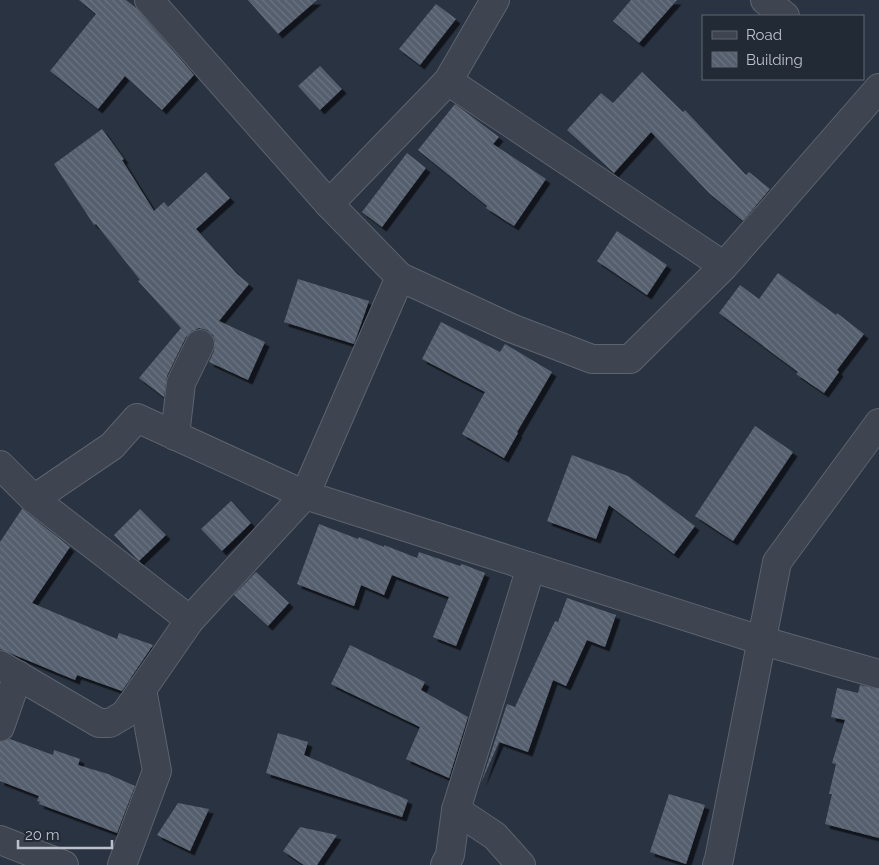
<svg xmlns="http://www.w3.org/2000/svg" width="879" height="865" viewBox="0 0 879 865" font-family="Raleway,sans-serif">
  <defs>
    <pattern id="building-back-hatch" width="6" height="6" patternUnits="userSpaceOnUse" patternTransform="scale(1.25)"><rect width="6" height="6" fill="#555f6e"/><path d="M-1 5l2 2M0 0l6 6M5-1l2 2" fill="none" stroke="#6c7481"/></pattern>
    <filter id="shadow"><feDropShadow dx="4.5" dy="4.5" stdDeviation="0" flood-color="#0009"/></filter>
  </defs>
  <rect width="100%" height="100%" fill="#2a3341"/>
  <!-- building -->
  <g fill="url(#building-back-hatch)" filter="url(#shadow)">
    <path d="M79,0H126L136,8L194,75L162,110L125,76L98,109L50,71L96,14Z"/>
    <path d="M248,0H317L278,34Z"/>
    <path d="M631,0H677L639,43L613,21Z"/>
    <path d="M436,4L456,19L420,65L399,49Z"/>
    <path d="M320,66L342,89L320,110L298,86Z"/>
    <path d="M642,72L683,112L685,110L746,175L749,172L770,189L743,221L709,193L651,132L614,173L567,130L601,93L613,103Z"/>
    <path d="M455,104L499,137L493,144L546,179L514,226L486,208L487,206L418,150Z"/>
    <path d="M102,129L124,159L122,160L154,211L164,202L168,207L206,172L230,198L196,229L237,274L249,284L219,321L265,342L248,380L209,362L214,351L215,342L213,335L207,330L199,328L192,331L186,337L167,376L164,397L139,378L181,328L138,281L140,280L96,224L94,225L54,164Z"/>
    <path d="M407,153L426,168L382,227L362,212Z"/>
    <path d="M617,231L667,265L647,295L597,261Z"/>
    <path d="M778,273L836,315L837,313L864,334L837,370L839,372L824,393L796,374L798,372L719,313L740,285L759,299Z"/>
    <path d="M298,279L369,301L354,344L284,322Z"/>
    <path d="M441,322L500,352L505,344L552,372L517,432L518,433L504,458L462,434L485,392L422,359Z"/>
    <path d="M755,426L793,452L733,541L695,516Z"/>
    <path d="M572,455L628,476L695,526L674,554L609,505L596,539L547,521Z"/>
    <path d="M231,501L251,523L222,551L201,529Z"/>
    <path d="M22,509L70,547L32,603L117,639L119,633L153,645L122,691L77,675L75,680L0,649V542Z"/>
    <path d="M140,509L166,535L139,561L114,535Z"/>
    <path d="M319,524L358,539L359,537L384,547V545L417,558L419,552L460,566L462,564L485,573L456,646L433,637L449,597L392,575L384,595L361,585L354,606L297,584Z"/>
    <path d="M256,572L289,603L268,626L234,595Z"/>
    <path d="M567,598L616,615L605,647L587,640L566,686L553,680L528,752L499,742L481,783L507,704L515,707L555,621L558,622Z"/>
    <path d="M350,645L425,682L421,690L468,717L449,778L406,759L420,727L331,684Z"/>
    <path d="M860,685L879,689V838L825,824L832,794H829L836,764L832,763L845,720L831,717L837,688L858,693Z"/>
    <path d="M278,733L308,742L304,755L408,800L402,817L266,773Z"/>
    <path d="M10,739L53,755L54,750L80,759L78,765L108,774L135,786L117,833L39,804L40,802L37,801L39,796L0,781V742Z"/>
    <path d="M669,794L705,805L686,864L650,852Z"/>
    <path d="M178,803L209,809L190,851L157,835Z"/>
    <path d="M300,827L337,835L317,865H304L283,851Z"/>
  </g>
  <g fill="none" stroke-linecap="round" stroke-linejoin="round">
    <defs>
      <g id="minor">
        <path d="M149,0L329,204"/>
        <path d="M765,0L785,16"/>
        <path d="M448,81L495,0"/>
        <path d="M724,266L448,81L329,204L400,277L511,328L592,359H630L724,266L879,88"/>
        <path d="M400,277L305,495L763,641L879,674"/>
        <path d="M175,436L181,383L200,344"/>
        <path d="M0,465L34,499L112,446L137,418L305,495L190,620L125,714L110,723H99L0,665"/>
        <path d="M34,499L190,620"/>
        <path d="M0,727L18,675"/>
        <path d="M456,810L531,567"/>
        <path d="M0,840L64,865"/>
        <path d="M122,865L157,771L142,689"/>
        <path d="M445,865L450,855L456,810L495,836L521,865"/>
        <path d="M717,865L719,859L777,562L879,423"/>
      </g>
    </defs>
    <!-- minor casing -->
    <use href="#minor" stroke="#5c636e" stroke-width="30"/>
    <!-- minor -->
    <use href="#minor" stroke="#3e4551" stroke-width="28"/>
  </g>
  <!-- legend -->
  <rect x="702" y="15" width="162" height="65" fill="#222a36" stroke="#5f6672"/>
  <rect x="712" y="31" width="25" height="8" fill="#3e4551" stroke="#5f6672"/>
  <text x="746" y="40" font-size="15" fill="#bbc1cb">Road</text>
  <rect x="712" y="52" width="25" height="15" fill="url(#building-back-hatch)" stroke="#5f6672"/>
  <text x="746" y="65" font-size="15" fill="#bbc1cb">Building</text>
  <!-- scale -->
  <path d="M18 840v8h94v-8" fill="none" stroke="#bbc1cb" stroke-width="2.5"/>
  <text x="25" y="840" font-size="15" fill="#bbc1cb" stroke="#222a36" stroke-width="4" paint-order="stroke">20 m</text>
</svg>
